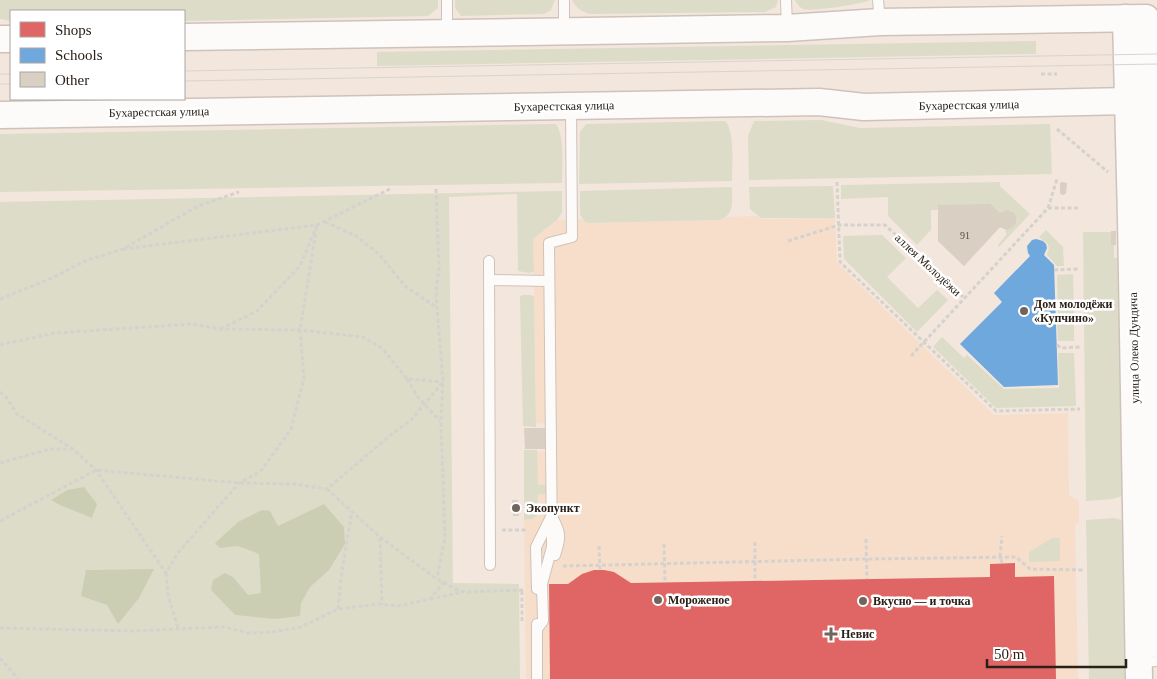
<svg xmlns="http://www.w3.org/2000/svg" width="1157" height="679" viewBox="0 0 1157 679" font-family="'Times New Roman',serif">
  <rect width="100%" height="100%" fill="#f3e6dc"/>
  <!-- built -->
  <path fill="#f7deca" d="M757,216L764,219L835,218L837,263L994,415L1068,413L1069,495L1079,501V522L1075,525L1078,679H526L524,520L532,519L537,516L538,495L546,494V485L538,486L536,452L547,451L546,423L536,424L533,239L557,220L582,219L585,222L589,223L720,220L727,217Z"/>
  <!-- green -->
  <g fill="#dddcc9">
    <path d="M0,0H438V8L428,16L184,21V11H11V21L0,19Z"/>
    <path d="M455,0H555L551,10L544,14L461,16L455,8Z"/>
    <path d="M572,0H778L776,7L765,12L590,14C582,12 576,8 572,0Z"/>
    <path d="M795,0H870C862,4 812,12 803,9C799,7 797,4 795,0Z"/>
    <path d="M1036,41V54L377,66V52Z"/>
    <path d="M821,120L860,128L1050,124L1052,174L749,180L748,136L754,121Z"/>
    <path d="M725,121C735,130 732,167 732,181L579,184L580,132L586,124Z"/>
    <path d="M556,124C565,137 562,167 562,183L0,192V134Z"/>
    <path d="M1000,182V186L1030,214L999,247L998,245L1007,234L1005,232L1006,230L1000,227L964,266L938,241V210H931V230L917,245L888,216V197L841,199V185Z"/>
    <path d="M833,186L835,218H761L750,209L749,187Z"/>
    <path d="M732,187C732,201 735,214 720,220L589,223L585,222L580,215V191Z"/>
    <path d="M562,191V213L557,220L533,239L534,271L530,273L518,271L517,194L449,197L453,583L519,584L520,679H0V202Z"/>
    <path d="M1046,230L1063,247L1064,266H1057L1047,255L1049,248L1047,243L1039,237Z"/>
    <path d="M1083,232H1111V245H1114V258H1122L1125,495L1112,499L1086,501Z"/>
    <path d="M882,235L906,258L887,277L918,308L937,290L948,300L917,332L844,259L843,236Z"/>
    <path d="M1073,274L1074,317H1058L1057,275Z"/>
    <path d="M523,295H531L534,297L536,427L523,426L520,296Z"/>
    <path d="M1057,324H1074V341H1058Z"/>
    <path d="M942,337L964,358L967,355L1004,389L1059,388L1058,353H1074L1076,406L996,408L933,347Z"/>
    <path d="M524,450H537L538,485H546V494L538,495L537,516L532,519L524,520Z"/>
    <path d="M1114,518L1126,521L1128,679H1089L1086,520Z"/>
    <path d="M1052,538H1060V561L1029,562V552Z"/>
  </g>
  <!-- forest -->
  <g fill="#ccceb4">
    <path d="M84,487L97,504L92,518L60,505L51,500L67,490Z"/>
    <path d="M324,504L344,527L345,544L329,570L310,587L301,603L300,616L275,619L235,615L211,590L213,580L225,573L233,577L248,595L261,593L259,554L238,546L220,548L215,543L238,522L262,510L270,511L278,526Z"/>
    <path d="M154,569L139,598L118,624L107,605L81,596L86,570Z"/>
  </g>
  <!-- shops -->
  <path fill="#e06666" d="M1015,563V577L1054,576L1056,679H550L549,584H568L582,574L594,570H604L614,572L631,583L816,580L990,577V564Z"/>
  <!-- schools -->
  <path fill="#6fa8dc" d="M1036,239L1043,241L1046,244L1047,248L1044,255L1054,265L1058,385L1004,387L960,344L1002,302L994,293L1030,256L1028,253L1027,246L1032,240Z"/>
  <!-- building -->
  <g fill="#dacfc3">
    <path d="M1062,182L1067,183L1066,194L1062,195L1060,193V183Z"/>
    <path d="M990,204L1000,213L1007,210L1014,213L1016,216V224L1010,229L1007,230L1000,227L964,266L938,241V205Z"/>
    <rect x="1111" y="231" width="5" height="14"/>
    <path d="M524,428H545V449H525Z"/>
    <path d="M512,500H518L519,516H513Z"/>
  </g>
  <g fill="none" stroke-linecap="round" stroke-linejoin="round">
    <defs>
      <g id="lane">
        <path d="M447,0V31"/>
        <path d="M564,0V31"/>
        <path d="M786,0L787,27"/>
        <path d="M878,0L880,22"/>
        <path d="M489,261L490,565"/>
        <path d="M489,280L549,281"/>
        <path d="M552,517C561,532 561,538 555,555"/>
        <path d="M537,589L536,547L551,517"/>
        <path d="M537,624V679"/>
        <path d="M537,629L543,621L542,584L552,547L549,243L572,237L571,107"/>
        <path d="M1140,662L1157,661"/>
      </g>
      <g id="secondary">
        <path d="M1126,18L1131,218L1139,679"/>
        <path d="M184,37L787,28L880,22L1146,18L1157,644"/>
        <path d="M0,39H11"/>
        <path d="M0,115L819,102L864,107L1128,101"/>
      </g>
    </defs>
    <!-- lane casing -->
    <use href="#lane" stroke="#cec3ba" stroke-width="12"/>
    <!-- secondary casing -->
    <use href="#secondary" stroke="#cec3ba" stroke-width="29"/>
    <!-- path -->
    <g stroke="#d5d2ce" stroke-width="3" stroke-dasharray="4 2.5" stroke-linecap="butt">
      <path d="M1041,74H1057"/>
      <path d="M1057,129L1108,172"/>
      <path d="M837,182L840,262L996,411L1080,409"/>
      <path d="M436,189L439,268L436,294L443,382L441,421L445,537L437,578"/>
      <path d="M1048,208H1080"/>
      <path d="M325,222L356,236L379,254L405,286L436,307"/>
      <path d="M788,241L839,225H885L964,298"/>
      <path d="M123,249L317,225L390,189"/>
      <path d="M1054,270L1080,269"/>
      <path d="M0,299L52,278L85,261L123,249L198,206L239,192"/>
      <path d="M1056,321L1080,320"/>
      <path d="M0,345L55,333L192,324L220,329L300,330L363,337L383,349L407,379L442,382"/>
      <path d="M1057,345L1061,348L1080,347"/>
      <path d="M911,356L1048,208L1057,179"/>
      <path d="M407,379L417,396L440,421"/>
      <path d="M0,392L7,398L17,414L73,449L96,470L166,573L177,554L239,483L261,471L291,429L304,378L300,330L317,225L300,266L257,311L220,329"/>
      <path d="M0,463L50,449H72"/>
      <path d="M327,489L380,537L434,577L455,589L465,592L524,590"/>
      <path d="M0,521L96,470L239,483L294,484L327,489L392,434L411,420L443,382"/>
      <path d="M502,530H528"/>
      <path d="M380,538L382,605"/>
      <path d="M866,539L867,579"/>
      <path d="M755,542V581"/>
      <path d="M664,544L665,582"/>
      <path d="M599,546L600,570"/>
      <path d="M1002,563L1000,557L1002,536"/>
      <path d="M563,566L866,559L1016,557L1030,569L1083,570"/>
      <path d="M166,573L168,595L178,628"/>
      <path d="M522,591V622"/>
      <path d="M430,599L463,592"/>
      <path d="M338,609L342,571L352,511"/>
      <path d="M0,628L134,631L223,627L249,633L272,632L301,627L338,609L378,604L398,606L430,599L444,582"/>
      <path d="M0,658L18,679"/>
    </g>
    <!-- lane -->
    <use href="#lane" stroke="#fdfbfa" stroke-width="10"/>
    <!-- secondary -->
    <use href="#secondary" stroke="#fdfbfa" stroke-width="26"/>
    <!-- tram -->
    <g stroke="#d8d4d1" stroke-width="1">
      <path d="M184,71L1157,54"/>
      <path d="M0,74H11"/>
      <path d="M184,81L1157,64"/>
      <path d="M0,84H11"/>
    </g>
  </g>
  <!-- markers -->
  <g fill="#70655c" stroke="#fff" stroke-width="2">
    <circle cx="1024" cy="311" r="5"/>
    <circle cx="516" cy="508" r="5"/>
    <circle cx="658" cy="600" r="5"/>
    <circle cx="863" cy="601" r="5"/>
    <path d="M828.5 626.5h5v5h5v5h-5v5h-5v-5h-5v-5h5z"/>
  </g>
  <g text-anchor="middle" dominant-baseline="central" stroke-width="5" stroke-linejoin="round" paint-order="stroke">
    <!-- number labels -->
    <g font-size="10" fill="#584e44">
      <text x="965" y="235">91</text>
    </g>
    <!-- street labels -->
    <g font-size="12" fill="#2a2017" stroke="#fff">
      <text transform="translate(969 105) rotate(-1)">Бухарестская улица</text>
      <text transform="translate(564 106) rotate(-1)">Бухарестская улица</text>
      <text transform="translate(159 112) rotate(-1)">Бухарестская улица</text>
      <text transform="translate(928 265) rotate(43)">аллея Молодёжи</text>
      <text transform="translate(1134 348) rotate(-91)">улица Олеко Дундича</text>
    </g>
    <!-- poi labels -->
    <g font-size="12" font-weight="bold" fill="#2a2017" stroke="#fff" text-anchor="start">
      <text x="1034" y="304">Дом молодёжи<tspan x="1034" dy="14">«Купчино»</tspan></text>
      <text x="526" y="508">Экопункт</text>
      <text x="668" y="600">Мороженое</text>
      <text x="873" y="601">Вкусно — и точка</text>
      <text x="841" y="634">Невис</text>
    </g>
  </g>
  <!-- legend -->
  <rect x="10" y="10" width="175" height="90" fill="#ffffff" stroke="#aaa6a2"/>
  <rect x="20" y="22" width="25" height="15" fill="#e06666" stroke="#aaa6a2"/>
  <text x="55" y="35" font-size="15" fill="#2a2017">Shops</text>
  <rect x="20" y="48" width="25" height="15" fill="#6fa8dc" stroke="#aaa6a2"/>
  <text x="55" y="60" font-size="15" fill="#2a2017">Schools</text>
  <rect x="20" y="72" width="25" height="15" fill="#dacfc3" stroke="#aaa6a2"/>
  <text x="55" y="85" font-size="15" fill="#2a2017">Other</text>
  <!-- scale -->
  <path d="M987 659v8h139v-8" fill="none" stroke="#2a2017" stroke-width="2.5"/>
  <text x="994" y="659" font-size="15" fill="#2a2017" stroke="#ffffff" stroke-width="4" paint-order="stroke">50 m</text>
</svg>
